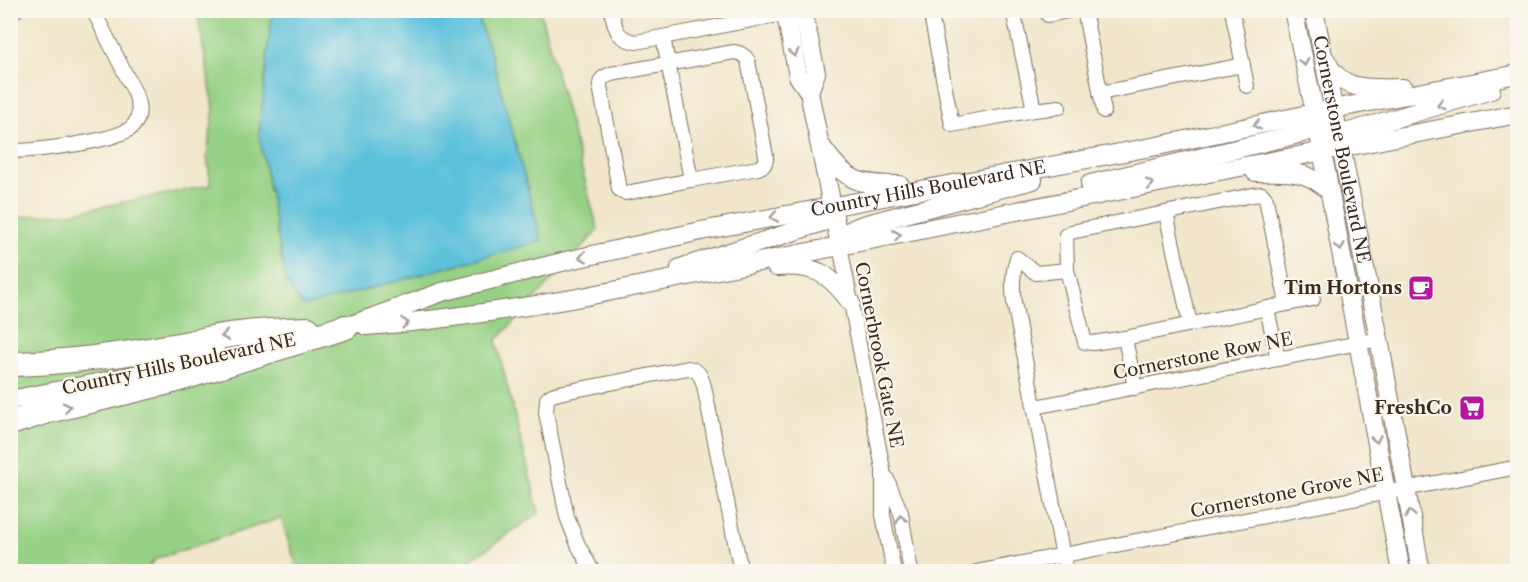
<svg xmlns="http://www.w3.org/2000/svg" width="1528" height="582" viewBox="0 0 1528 582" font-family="'Libre Caslon Text',serif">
  <rect width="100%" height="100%" fill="#fbf7ec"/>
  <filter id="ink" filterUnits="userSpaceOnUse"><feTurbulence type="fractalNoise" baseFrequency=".0167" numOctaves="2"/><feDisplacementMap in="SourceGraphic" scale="12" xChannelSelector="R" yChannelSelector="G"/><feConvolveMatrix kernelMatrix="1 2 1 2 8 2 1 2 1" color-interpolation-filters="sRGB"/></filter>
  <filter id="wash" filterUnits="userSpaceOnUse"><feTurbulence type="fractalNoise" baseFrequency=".008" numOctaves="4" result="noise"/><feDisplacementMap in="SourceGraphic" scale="24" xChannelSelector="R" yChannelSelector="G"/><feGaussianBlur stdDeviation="1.35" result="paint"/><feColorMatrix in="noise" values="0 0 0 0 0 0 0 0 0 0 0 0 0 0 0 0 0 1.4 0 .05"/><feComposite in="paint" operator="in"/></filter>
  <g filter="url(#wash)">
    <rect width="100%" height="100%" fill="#f1e6cb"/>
    <!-- green -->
    <path fill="#97d185" stroke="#697e52" stroke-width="1.5" d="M192,11H540L598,230L496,341L539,513L469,561L482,571H298L281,518L155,559L146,571H11L10,218L70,213L211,185L207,156L214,109L198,17Z"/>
    <!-- water -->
    <path fill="#5dc1db" stroke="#4c767c" stroke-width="1.5" d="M272,11H476L493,61L542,241L303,307L286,282L259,135Z"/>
  </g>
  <g filter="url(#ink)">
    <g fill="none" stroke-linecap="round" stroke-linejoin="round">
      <defs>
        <g id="street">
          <path d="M611,10C616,29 615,38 636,42L794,12"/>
          <path d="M930,10L952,125L1034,110L1013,10"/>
          <path d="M1084,10L1104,111"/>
          <path d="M1232,10L1247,86"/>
          <path d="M10,11L16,10"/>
          <path d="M1048,15L1073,10"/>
          <path d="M663,37L691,180L626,193L622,192L619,189L600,86C600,78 604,77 611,74L734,52C741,53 745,55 748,61L766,156V160L764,165L758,168L691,180"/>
          <path d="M1100,93L1243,65"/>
          <path d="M1034,110L1059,107"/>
          <path d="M10,151C33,151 117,142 132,127C142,117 139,105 135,93L93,10"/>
          <path d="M1166,213L1190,324"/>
          <path d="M840,246L883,469V515L894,572"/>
          <path d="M1287,304L1313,299"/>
          <path d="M1267,309L1278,359"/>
          <path d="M1125,338L1135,388"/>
          <path d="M1035,407L1379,339"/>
          <path d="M886,477L901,513L911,572"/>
          <path d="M593,572L578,545L567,517L546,413L547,399L552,395L559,393L688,368C699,370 701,376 704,386L741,572"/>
          <path d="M976,572L1518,467"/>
          <path d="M1066,572L1014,302C1012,286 1012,273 1017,258L1036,273L1067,270L1085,342L1093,343L1125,338L1287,304L1266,199L1262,194L1253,195L1071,232L1066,235L1067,270"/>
        </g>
        <g id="secondary">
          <path d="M785,10L798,76L809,92L840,246"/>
          <path d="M803,10L816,73L809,92"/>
          <path d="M1293,10L1315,113L1401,572"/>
          <path id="s1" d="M1314,10L1379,339L1421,572"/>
          <path d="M1326,60C1341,94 1372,88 1403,88"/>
          <path d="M1328,140L1339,135L1491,90"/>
          <path d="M822,147C846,182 859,185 900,185"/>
          <path d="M1255,172C1286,172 1305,168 1328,190"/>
          <path d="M1090,184L1303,133L1317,128L1325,120"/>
          <path d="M840,246C845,232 849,230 863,225L1033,180"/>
          <path d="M776,267C815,264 829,273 851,303"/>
          <path d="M680,268L823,222L827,217L832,206"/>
          <path d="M366,326C437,321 507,310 577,298L1209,173L1518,114"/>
          <path id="s2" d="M336,330L346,327L442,292L570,260L701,231L1157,146L1333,109L1518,74"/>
          <path d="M10,400L127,377L218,356"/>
        </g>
        <g id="highway">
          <path d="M10,364C63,363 115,356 166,347C188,344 208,338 230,335C256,331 282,330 308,329"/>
          <path d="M10,423L48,411L173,381L346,327"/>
        </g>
      </defs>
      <!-- street casing -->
      <use href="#street" stroke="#7b6c5b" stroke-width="16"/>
      <!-- secondary casing -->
      <use href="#secondary" stroke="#7b6c5b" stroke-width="20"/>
      <!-- highway casing -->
      <use href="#highway" stroke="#7b6c5b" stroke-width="26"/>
      <!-- street -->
      <use href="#street" stroke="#fff" stroke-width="14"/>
      <!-- secondary -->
      <use href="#secondary" stroke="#fff" stroke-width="18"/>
      <!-- highway -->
      <use href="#highway" stroke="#fff" stroke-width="24"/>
    </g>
    <!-- one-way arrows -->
    <defs><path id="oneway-chevron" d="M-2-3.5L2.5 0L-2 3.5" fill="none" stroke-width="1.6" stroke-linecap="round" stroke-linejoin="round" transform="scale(1.5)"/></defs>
    <g stroke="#a79f9a">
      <use href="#oneway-chevron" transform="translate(794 53) rotate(79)"/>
      <use href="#oneway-chevron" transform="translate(1304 62) rotate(78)"/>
      <use href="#oneway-chevron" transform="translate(1441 105) rotate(164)"/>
      <use href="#oneway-chevron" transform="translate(1257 125) rotate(168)"/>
      <use href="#oneway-chevron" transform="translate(1150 184) rotate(-11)"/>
      <use href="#oneway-chevron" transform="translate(774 217) rotate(169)"/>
      <use href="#oneway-chevron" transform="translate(897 235) rotate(-11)"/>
      <use href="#oneway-chevron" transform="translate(1340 247) rotate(79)"/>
      <use href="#oneway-chevron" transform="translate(583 257) rotate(168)"/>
      <use href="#oneway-chevron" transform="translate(405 323) rotate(-5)"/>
      <use href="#oneway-chevron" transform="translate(225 336) rotate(170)"/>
      <use href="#oneway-chevron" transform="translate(67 407) rotate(-14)"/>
      <use href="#oneway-chevron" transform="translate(1376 439) rotate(80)"/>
      <use href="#oneway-chevron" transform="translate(1410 514) rotate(-101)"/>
      <use href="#oneway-chevron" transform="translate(901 519) rotate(-103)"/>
    </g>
  </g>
  <!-- icons -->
  <defs>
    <symbol id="cafe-square" viewBox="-11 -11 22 22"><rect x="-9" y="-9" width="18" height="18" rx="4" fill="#b5179e" stroke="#fbf7ec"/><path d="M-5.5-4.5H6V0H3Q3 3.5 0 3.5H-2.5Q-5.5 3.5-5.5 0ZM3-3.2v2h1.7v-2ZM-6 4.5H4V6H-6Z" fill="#fff"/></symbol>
    <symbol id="supermarket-square" viewBox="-11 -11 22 22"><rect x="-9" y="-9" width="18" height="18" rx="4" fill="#b5179e" stroke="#fbf7ec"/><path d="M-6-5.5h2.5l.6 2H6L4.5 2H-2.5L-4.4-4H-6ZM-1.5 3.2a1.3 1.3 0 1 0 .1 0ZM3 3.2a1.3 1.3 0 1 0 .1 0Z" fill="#fff"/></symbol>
  </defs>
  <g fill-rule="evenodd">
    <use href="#cafe-square" x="1406" y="273" width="30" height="30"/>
    <use href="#supermarket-square" x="1457" y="393" width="30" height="30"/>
  </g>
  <g text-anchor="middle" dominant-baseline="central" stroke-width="4.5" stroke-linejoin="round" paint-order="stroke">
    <!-- street labels -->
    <g font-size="18" fill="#3b2a1e" stroke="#fbf7ec">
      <text stroke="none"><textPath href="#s1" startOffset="142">Cornerstone Boulevard NE</textPath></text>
      <text stroke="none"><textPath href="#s2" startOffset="610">Country Hills Boulevard NE</textPath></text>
      <text transform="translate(879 355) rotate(79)">Cornerbrook Gate NE</text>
      <text transform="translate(1203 356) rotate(-11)">Cornerstone Row NE</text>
      <text transform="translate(179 364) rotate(-12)">Country Hills Boulevard NE</text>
      <text transform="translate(1287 493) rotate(-11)">Cornerstone Grove NE</text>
    </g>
    <!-- poi labels -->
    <g font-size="18" font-weight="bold" fill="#3b2a1e" stroke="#fbf7ec" text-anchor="end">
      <text x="1402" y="288">Tim Hortons</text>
      <text x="1452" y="408">FreshCo</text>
    </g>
  </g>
  <!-- margin -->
  <rect width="1528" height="582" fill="none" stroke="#fbf7ec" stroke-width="36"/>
</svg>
